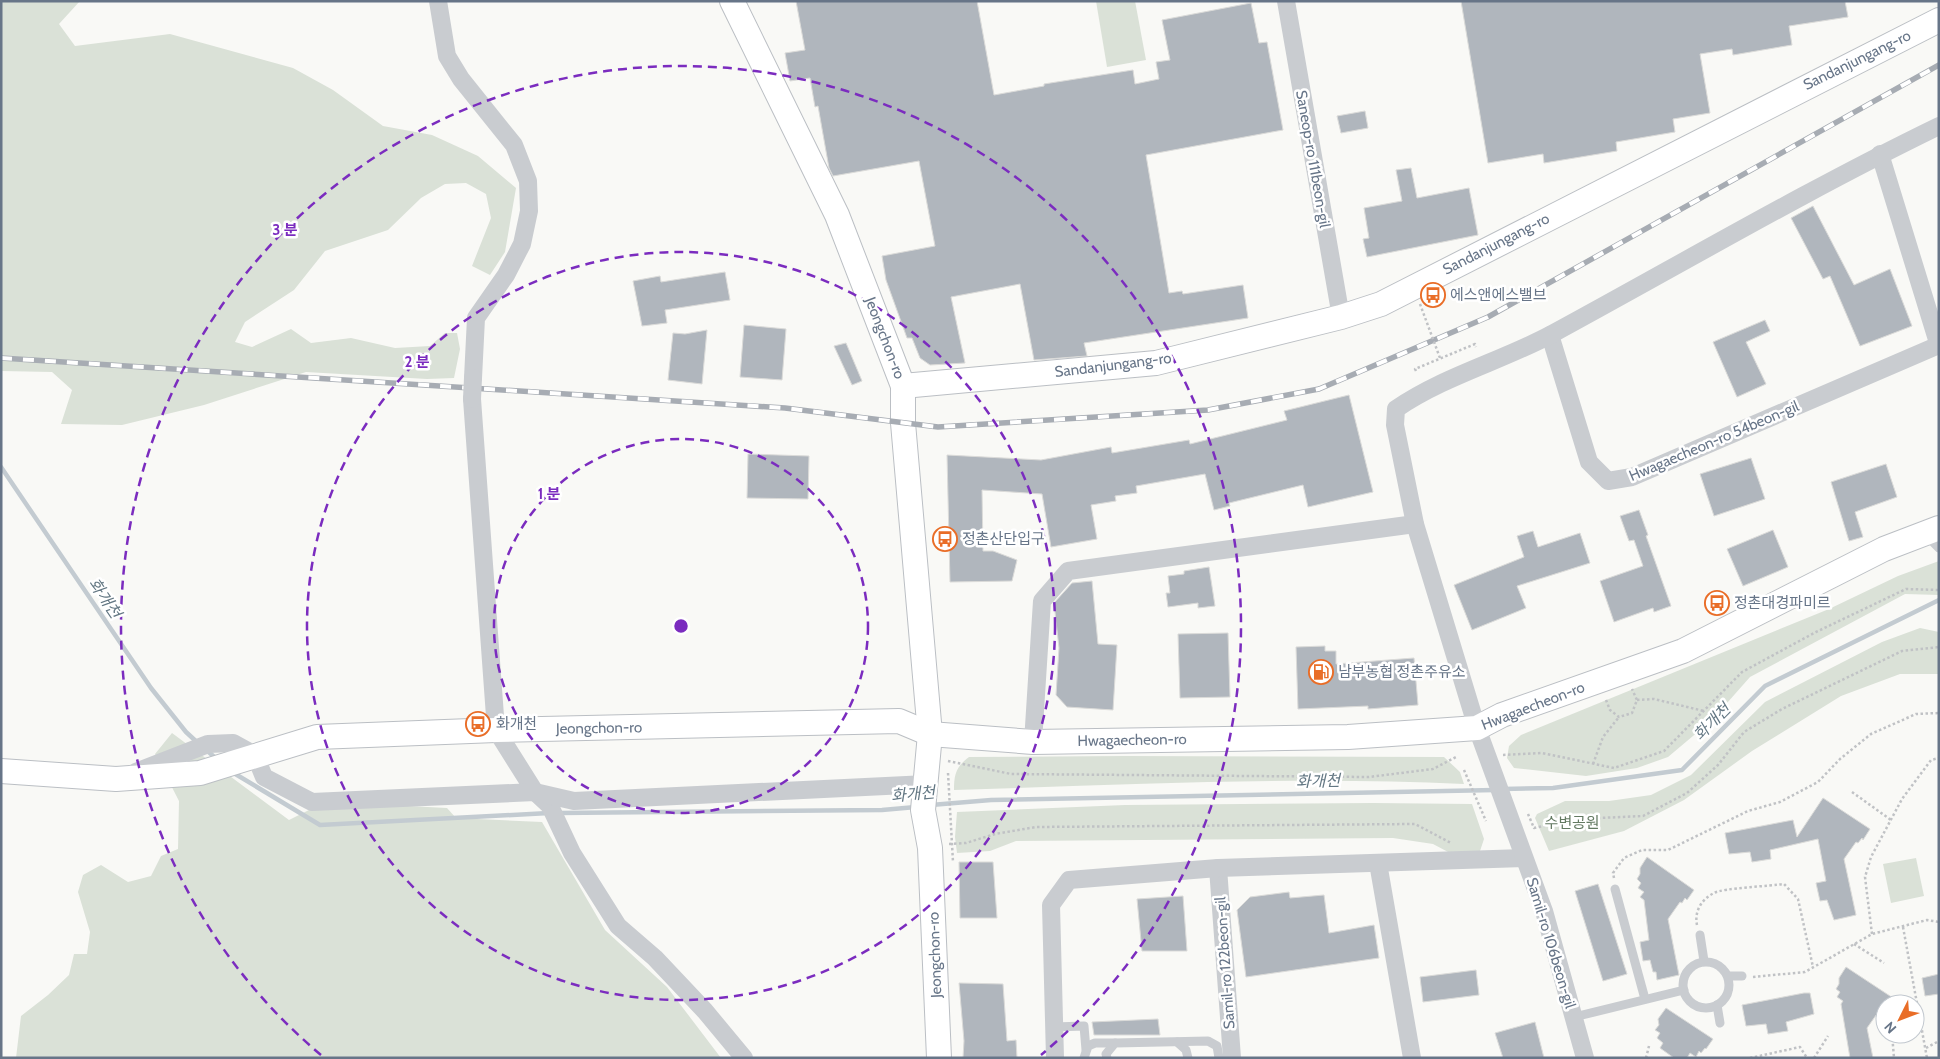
<svg xmlns="http://www.w3.org/2000/svg" width="1940" height="1059" viewBox="0 0 1940 1059" font-family="Cabin,'Noto Sans KR',sans-serif">
  <rect width="100%" height="100%" fill="#f9f9f6"/>
  <!-- green -->
  <g fill="#dae1d7">
    <path d="M1,1H80L59,24L75,46L170,34L293,68L333,90L383,126L432,135L478,156L516,188L505,252L490,275L472,266L491,218L486,194L466,183L445,184L421,198L388,230L325,251L294,290L245,322L235,342L252,347L291,329L311,343L351,338L395,348L430,346L445,333H457L460,349L454,378L427,379L306,372L204,405L122,425L61,424L72,390L52,372L1,371Z"/>
    <path d="M1096,1H1135L1146,60L1107,67Z"/>
    <path d="M1939,561V595L1905,594L1750,677L1712,720L1668,757L1637,768L1586,776L1514,768L1507,758L1509,746L1521,735L1829,609L1898,576Z"/>
    <path d="M1920,628L1939,632V674H1900L1841,696L1752,751L1684,800L1624,831L1549,851L1535,818L1537,814L1565,801H1609L1651,795L1691,775L1765,702L1882,642Z"/>
    <path d="M172,733L289,820L317,806L350,803L447,808L456,818L542,822L605,930L667,987L721,1058H16L21,1016L48,995L69,975L74,954H87L90,932L78,892L83,875L101,865L128,882L151,876L161,856L178,849L179,801L155,754Z"/>
    <path d="M1125,756L1444,757L1460,772L1464,784C1295,776 1124,785 954,790C954,774 956,767 969,757Z"/>
    <path d="M1373,803L1472,804L1484,839L1479,854L1450,853L1433,844L1393,838L1016,841L990,851L957,853L955,837L957,812L1125,805Z"/>
    <path d="M1916,858L1924,896L1891,903L1883,864Z"/>
  </g>
  <g fill="none" stroke-linecap="round" stroke-linejoin="round">
    <!-- stream -->
    <g stroke="#c3cbd1" stroke-width="4.5">
      <path d="M1,467L151,688L186,732L199,744"/>
      <path d="M205,749L218,760"/>
      <path d="M232,772L320,825L549,813"/>
      <path d="M1503,789L1553,788L1682,770L1765,686L1939,600"/>
      <path d="M931,805L991,800L1495,790"/>
      <path d="M559,813L882,810L916,807"/>
    </g>
  </g>
  <!-- building -->
  <g fill="#b0b6bd" stroke="#dbdbd9">
    <path d="M796,1H977L994,95L1044,86V84L1133,70L1135,84L1159,79L1156,62L1170,60L1162,20L1251,3L1259,43L1267,42L1283,130L1146,155L1169,293L1182,291L1183,294L1243,285L1248,318L1084,343L1087,356L1034,360L1020,284L951,297L965,363L930,365L920,358L912,338H907L886,280L882,256L935,246L919,161L833,176L829,168L818,106L815,107L810,78L790,81L785,53L805,50Z"/>
    <path d="M1461,1H1845L1848,17L1789,26L1792,45L1733,55L1732,49L1700,54L1710,113L1673,119L1675,132L1616,142L1617,151L1544,163L1543,154L1488,163Z"/>
    <path d="M1365,111L1368,128L1341,133L1337,116Z"/>
    <path d="M1411,168L1417,198L1469,188L1478,235L1367,257L1363,239L1369,238L1364,208L1402,201L1396,170Z"/>
    <path d="M1813,206L1854,285L1890,269L1912,326L1860,346L1830,276L1823,279L1791,218Z"/>
    <path d="M725,272L730,300L665,310L667,323L642,326L633,281L660,276L661,282Z"/>
    <path d="M1765,320L1770,331L1746,342L1766,384L1737,397L1713,342Z"/>
    <path d="M744,325L786,329L782,380L740,377Z"/>
    <path d="M707,330L702,384L668,380L673,333L685,334Z"/>
    <path d="M846,343L862,381L852,385L834,346Z"/>
    <path d="M1349,395L1373,492L1308,507L1303,485L1229,503L1230,506L1214,510L1205,474L1136,486L1137,493L1115,496L1116,501L1091,505L1097,539L1051,547L1042,494L982,490L983,551H993L1017,560L1012,581L950,582L947,455L1041,460L1111,447L1112,453L1189,440L1190,444L1287,420L1284,411Z"/>
    <path d="M748,454L809,456L808,499L747,498Z"/>
    <path d="M1751,458L1765,499L1714,516L1700,474Z"/>
    <path d="M1886,464L1897,497L1855,512L1863,537L1849,541L1831,482Z"/>
    <path d="M1639,510L1648,535L1646,536L1671,606L1654,612L1653,608L1614,622L1600,581L1643,566L1634,540L1629,541L1620,516Z"/>
    <path d="M1773,530L1788,567L1743,586L1727,549Z"/>
    <path d="M1533,531L1538,547L1580,533L1590,563L1517,586L1526,608L1472,630L1454,585L1524,557L1517,536Z"/>
    <path d="M1209,567L1215,606L1198,608V603L1168,607L1166,593H1170L1168,576L1184,574V571Z"/>
    <path d="M1092,581L1098,644L1117,645L1113,710L1067,707L1056,695L1059,648L1054,603L1072,583Z"/>
    <path d="M1228,633L1230,697L1180,698L1178,634Z"/>
    <path d="M1325,646V651H1336V664L1414,658L1418,705L1368,709V706L1298,709L1296,647Z"/>
    <path d="M1823,798L1870,829L1863,840L1862,838L1858,843L1856,842L1844,859L1856,915L1834,920L1827,900L1820,901L1816,883L1826,881L1818,839L1770,850L1771,859L1752,862L1750,852L1729,854L1725,833L1793,820L1797,837Z"/>
    <path d="M1647,857L1694,890L1687,900L1685,898L1682,903L1680,902L1668,919L1679,975L1657,980L1656,972H1653L1650,960L1643,961L1640,942L1649,940L1644,900L1640,897L1644,892L1638,888L1641,883L1637,879L1640,874V868Z"/>
    <path d="M959,862H993L997,918H960Z"/>
    <path d="M1598,884L1627,974L1603,981L1575,891Z"/>
    <path d="M1289,892L1290,898L1324,895L1329,933L1374,925L1379,958L1246,977L1237,910L1250,897Z"/>
    <path d="M1183,896L1187,951H1142L1137,899Z"/>
    <path d="M1846,967L1893,998L1889,1004H1885L1881,1012L1879,1011L1867,1028L1873,1058H1850L1841,1004L1843,1001L1837,997L1840,992L1836,989L1839,984V978Z"/>
    <path d="M1476,970L1479,995L1423,1002L1420,977Z"/>
    <path d="M1939,974V994L1925,996L1922,978Z"/>
    <path d="M959,983L1003,984L1007,1041L1016,1040L1017,1058H963L964,1041Z"/>
    <path d="M1804,993H1810L1814,1014L1786,1022L1788,1031L1768,1034L1766,1024L1746,1026L1742,1005Z"/>
    <path d="M1666,1008L1713,1039L1706,1049L1705,1048L1701,1053L1699,1051L1696,1057L1690,1053L1687,1058H1674L1660,1048L1663,1043L1657,1038L1660,1033L1655,1030L1659,1025L1658,1019Z"/>
    <path d="M1158,1019L1160,1035H1094L1092,1022Z"/>
    <path d="M1535,1022L1544,1058H1503L1495,1033Z"/>
  </g>
  <g fill="none" stroke-linecap="round" stroke-linejoin="round">
    <defs>
      <g id="secondary">
        <path d="M732,1L837,215L903,386V423L930,734L923,810L930,848L939,1058"/>
        <path d="M903,386L1156,363L1341,317L1381,304L1939,20"/>
        <path d="M1,771L116,779L200,773L317,737L496,730L899,721L930,734L1033,742L1348,737L1477,728L1502,715L1683,651L1884,549L1939,528"/>
      </g>
    </defs>
    <!-- secondary casing -->
    <use href="#secondary" stroke="#bbbfc4" stroke-width="26"/>
    <!-- path -->
    <g stroke="#c0c2c5" stroke-width="2.5" stroke-dasharray="2.5 2.5" stroke-linecap="butt">
      <path d="M1416,371L1415,369L1475,344L1476,347"/>
      <path d="M1606,700L1610,710L1619,717L1632,713L1637,700L1632,689"/>
      <path d="M1637,700L1654,699L1704,711"/>
      <path d="M1503,755L1542,753L1614,768L1664,751L1742,672L1816,632L1906,589L1939,590"/>
      <path d="M948,761L1011,774L1369,777L1433,769L1456,757"/>
      <path d="M1593,764L1603,737L1619,717"/>
      <path d="M1464,770L1486,821"/>
      <path d="M948,773L953,862"/>
      <path d="M1852,792L1891,820"/>
      <path d="M1528,814L1534,828L1578,819L1643,816L1687,793L1718,765L1744,732L1782,709L1902,651L1939,647"/>
      <path d="M949,844L966,843L995,834L1036,827L1415,824L1451,843"/>
      <path d="M1614,878L1613,873L1624,858L1642,850H1668L1748,811L1780,802L1818,782L1840,759L1871,734L1916,714L1939,713"/>
      <path d="M1697,925C1694,911 1702,899 1714,893C1722,888 1772,886 1784,884L1798,899L1813,967"/>
      <path d="M1903,927L1927,1058"/>
      <path d="M1872,934L1865,877L1871,857L1902,799L1931,760L1939,758"/>
      <path d="M1854,944L1884,963"/>
      <path d="M1753,977L1805,972L1872,934L1927,920L1939,922"/>
      <path d="M1892,1034L1894,1058"/>
      <path d="M1926,1048L1939,1041"/>
      <path d="M1646,1058L1649,1046"/>
      <path d="M1750,1058L1800,1047L1807,1058"/>
      <path d="M1814,1058L1828,1036"/>
    </g>
    <!-- lane -->
    <g stroke="#c9ccd0" stroke-width="9">
      <path d="M1925,534L1939,548"/>
      <path d="M1615,889L1645,999"/>
      <path d="M1700,935L1704,961"/>
      <circle cx="1706" cy="985" r="23"/>
      <path d="M1728,976H1742"/>
      <path d="M1717,1005L1720,1023"/>
      <path d="M1574,1017L1684,990"/>
      <path d="M1054,1027L1084,1026L1086,1050"/>
      <path d="M1177,1042L1186,1050L1188,1058"/>
      <path d="M1084,1058L1088,1046L1095,1043H1115"/>
      <path d="M1107,1058L1106,1054L1115,1043L1208,1041L1217,1046L1219,1058"/>
    </g>
    <!-- street -->
    <g stroke="#c9ccd0" stroke-width="18">
      <path d="M438,1L447,56L461,79L514,145L528,181L529,211L522,244L506,275L476,318L473,378"/>
      <path d="M1286,1L1341,317"/>
      <path d="M1880,154L1939,346"/>
      <path d="M1550,335L1589,462L1608,481L1632,477L1939,345"/>
      <path d="M472,399L496,730L535,792L550,806L572,853L618,926L655,958L705,1011L744,1058"/>
      <path d="M1033,742L1042,601L1068,571L1415,524"/>
      <path d="M136,772L208,744L233,743L255,755L264,777L312,802L535,792L574,801L927,784"/>
      <path d="M1378,863L1412,1058"/>
      <path d="M1218,868L1232,1058"/>
      <path d="M1055,1058L1051,905L1069,880L1218,868L1524,858"/>
      <path d="M1585,1058L1544,911L1477,728L1415,524L1395,425L1396,409C1444,376 1502,361 1552,334C1681,264 1807,190 1939,126"/>
    </g>
    <!-- secondary -->
    <use href="#secondary" stroke="#fff" stroke-width="24"/>
    <defs>
      <path id="rail" d="M1,358L785,408L938,427L1208,410L1319,389L1488,317L1939,65"/>
    </defs>
    <!-- rail casing -->
    <use href="#rail" stroke="#a7acb3" stroke-width="5.5"/>
    <!-- rail -->
    <use href="#rail" stroke="#fff" stroke-width="4" stroke-dasharray="11" stroke-linecap="butt"/>
    <!-- path-bridge -->
    <path stroke="#c0c2c5" stroke-width="2.5" stroke-dasharray="2.5 2.5" stroke-linecap="butt" d="M1420,304L1440,358"/>
    <!-- street-bridge -->
    <path stroke="#c9ccd0" stroke-width="18" d="M472,399L473,378"/>
  </g>
  <!-- distance rings -->
  <g fill="none" stroke="#7b2cbf" stroke-width="2.5" stroke-dasharray="9 6">
    <circle cx="681" cy="626" r="187"/>
    <circle cx="681" cy="626" r="374"/>
    <path d="M321 1055A560 560 0 1 1 1041 1055"/>
  </g>
  <!-- icons -->
  <defs>
    <symbol id="bus-ring" viewBox="-11 -11 22 22"><circle r="9.5" fill="#fff" stroke="#e96d27" stroke-width="1.5"/><path d="M-5-6H5V4H4V6H2V4H-2V6H-4V4H-5ZM-3.5-4V0h7V-4ZM-3.5 1.2v1.5H-2V1.2ZM2 1.2v1.5H3.5V1.2Z" fill="#e96d27"/></symbol>
    <symbol id="fuel-ring" viewBox="-11 -11 22 22"><circle r="9.5" fill="#fff" stroke="#e96d27" stroke-width="1.5"/><path d="M-5.5-6h7V0h2V4h1.3V-2.5L3-4.5l.8-.8L6-3V5H2.5V1h-1V6h-7ZM-4.2-4.7v3.2H.2V-4.7Z" fill="#e96d27"/></symbol>
  </defs>
  <g fill-rule="evenodd">
    <use href="#bus-ring" x="1419" y="281" width="28" height="28"/>
    <use href="#bus-ring" x="931" y="525" width="28" height="28"/>
    <use href="#bus-ring" x="1703" y="589" width="28" height="28"/>
    <use href="#fuel-ring" x="1307" y="658" width="28" height="28"/>
    <use href="#bus-ring" x="464" y="710" width="28" height="28"/>
  </g>
  <g text-anchor="middle" dominant-baseline="central" stroke-width="5" stroke-linejoin="round" paint-order="stroke">
    <!-- street labels -->
    <g font-size="15" fill="#677588" stroke="#fff">
      <text transform="translate(1857 60) rotate(-26)">Sandanjungang-ro</text>
      <text transform="translate(1313 159) rotate(80)">Saneop-ro 111beon-gil</text>
      <text transform="translate(1496 244) rotate(-27)">Sandanjungang-ro</text>
      <text transform="translate(885 338) rotate(69)">Jeongchon-ro</text>
      <text transform="translate(1113 365) rotate(-7)">Sandanjungang-ro</text>
      <text transform="translate(1714 441) rotate(-23)">Hwagaecheon-ro 54beon-gil</text>
      <text transform="translate(1533 706) rotate(-21)">Hwagaecheon-ro</text>
      <text transform="translate(599 728) rotate(-1)">Jeongchon-ro</text>
      <text transform="translate(1132 740) rotate(-1)">Hwagaecheon-ro</text>
      <text transform="translate(1551 943) rotate(73)">Samil-ro 106beon-gil</text>
      <text transform="translate(935 955) rotate(-92)">Jeongchon-ro</text>
      <text transform="translate(1225 963) rotate(-94)">Samil-ro 122beon-gil</text>
    </g>
    <!-- poi labels -->
    <g font-size="15" fill="#677588" stroke="#fff" text-anchor="start">
      <text x="1450" y="295">에스앤에스밸브</text>
      <text x="962" y="539">정촌산단입구</text>
      <text x="1734" y="603">정촌대경파미르</text>
      <text x="1338" y="672">남부농협 정촌주유소</text>
      <text x="496" y="724">화개천</text>
    </g>
    <!-- park labels -->
    <g font-size="15" fill="#647a62" stroke="#fff">
      <text x="1572" y="823">수변공원</text>
    </g>
    <!-- water labels -->
    <g font-size="16" font-style="italic" fill="#637783" stroke="#fff">
      <text transform="translate(105 598) rotate(56)">화개천</text>
      <text transform="translate(1712 722) rotate(-45)">화개천</text>
      <text transform="translate(1318 781) rotate(-1)">화개천</text>
      <text transform="translate(913 794) rotate(-5)">화개천</text>
    </g>
  </g>
  <circle cx="681" cy="626" r="8" fill="#7b2cbf" stroke="#fff" stroke-width="2.5"/>
  <g font-size="15" text-anchor="middle" font-weight="bold" fill="#7b2cbf" stroke="#fff" stroke-width="5" stroke-linejoin="round" paint-order="stroke">
    <text x="285" y="235">3 분</text>
    <text x="417" y="367">2 분</text>
    <text x="549" y="499">1 분</text>
  </g>
  <!-- border -->
  <rect width="1940" height="1059" fill="none" stroke="#677588" stroke-width="5"/>
  <!-- north arrow -->
  <g transform="translate(1900 1019) rotate(228)"><circle r="24" fill="#ffffff" stroke="#c2c8cf"/>
  <path d="M0-4L9 19L0 12L-9 19Z" fill="#e96d27"/>
  <text y="-8" font-size="14" font-weight="bold" text-anchor="middle" fill="#677588">N</text>
  </g>
</svg>
